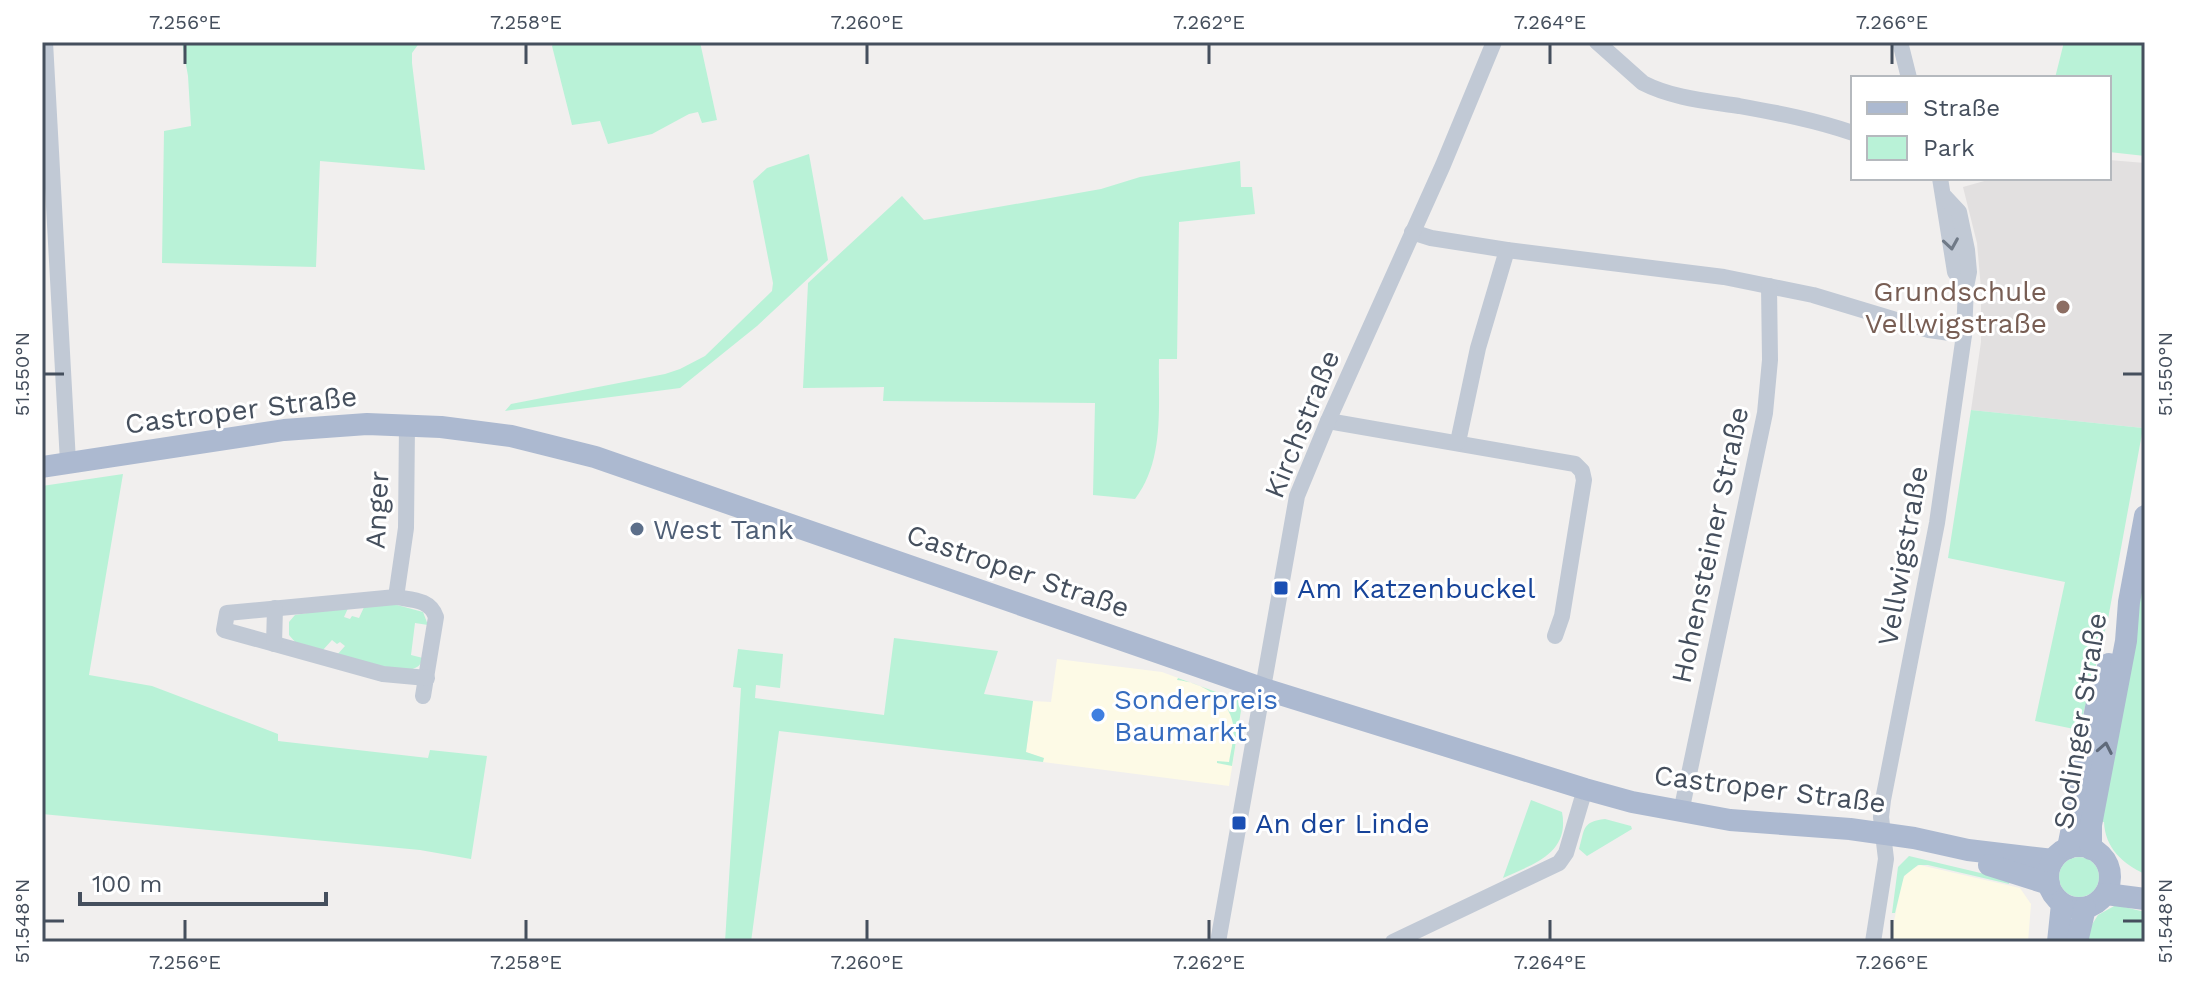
<svg xmlns="http://www.w3.org/2000/svg" width="2187" height="984" viewBox="0 0 2187 984" font-family="'Work Sans',sans-serif">
  <rect width="100%" height="100%" fill="#f1efee"/>
  <!-- commercial -->
  <g fill="#fdfae6">
    <path d="M1057,659L1162,672L1238,700L1241,711L1229,786L1043,762V758L1026,752L1033,701L1051,702Z"/>
    <path d="M1920,865L2020,888L2031,904L2028,942H1890L1902,880L1909,870Z"/>
  </g>
  <!-- education -->
  <path fill="#e2e0e0" d="M2109,160L2145,163L2143,428L1971,410L1981,342V289L1977,243L1963,187L1995,178H2109Z"/>
  <!-- green -->
  <g fill="#b9f2d7">
    <path d="M182,42H420L412,53V63L425,170L320,161L316,267L162,263L164,131L191,126L188,76Z"/>
    <path d="M555,42H700L717,120L702,123L698,112L689,114L652,134L608,144L600,121L572,125L552,46Z"/>
    <path d="M2064,42H2145V156L2109,152V78H2055Z"/>
    <path d="M809,154L828,260L757,326L680,388L505,411L511,404L665,374L680,369L705,356L772,291L773,283L753,181L767,168Z"/>
    <path d="M1240,161L1241,187H1252L1255,214L1179,222L1177,359H1159C1158,406 1165,460 1135,499L1093,495L1095,403L883,401L884,387L803,388L808,283L902,196L924,220L1101,189L1140,177Z"/>
    <path d="M1971,410L2143,428L2108,619L2079,730L2035,721L2065,582L1948,558Z"/>
    <path d="M123,474L89,675L152,686L278,734V741L428,758L430,750L487,756L471,859L420,850L42,814V486Z"/>
    <path d="M2145,564V874C2123,864 2105,848 2104,822L2097,821Z"/>
    <path d="M365,605H397L423,612L428,625L415,623L411,655L423,658C421,663 421,665 415,668C400,676 354,660 337,655L345,646L340,642L337,644L332,640L322,651L296,643L289,635V622L295,615L349,606L344,617L350,619L352,616L359,618Z"/>
    <path d="M894,638L998,651L984,694L1033,701L1026,752L1044,758L1043,762L779,731L751,942H725L741,688L733,687L738,649L783,654L780,688L756,685L755,698L884,715Z"/>
    <path d="M1178,678L1238,700L1241,711L1232,766L1217,763V761L1229,762C1231,750 1235,736 1233,724C1229,698 1200,682 1177,680Z"/>
    <path d="M1531,800L1562,812C1570,854 1533,864 1503,878Z"/>
    <path d="M1605,819L1631,826L1632,829L1587,856L1579,849C1585,828 1582,822 1605,819Z"/>
    <path d="M1909,856L2010,880L2009,884L1928,865H1918L1904,876L1895,913H1892L1898,867Z"/>
    <circle cx="2079" cy="877" r="20"/>
    <path d="M2116,905L2145,912V942H2081L2098,915Z"/>
  </g>
  <g fill="none" stroke-linecap="round" stroke-linejoin="round">
    <!-- minor -->
    <g stroke="#c1c9d5" stroke-width="16">
      <path d="M45,42L68,462"/>
      <path d="M1597,42L1643,83C1672,98 1707,101 1739,106C1778,113 1815,120 1853,133"/>
      <path d="M1900,42L1909,78"/>
      <path d="M1940,178L1955,272L1966,287"/>
      <path d="M1412,232L1431,238L1507,250L1724,277L1813,295L1929,330L1964,335"/>
      <path d="M1328,421L1575,464L1582,471L1584,480L1562,616L1555,636"/>
      <path d="M407,424L406,528L396,597C412,600 430,599 436,617L423,696"/>
      <path d="M1458,442L1478,348L1507,250"/>
      <path d="M396,597L227,613L224,630L383,674L427,678"/>
      <path d="M274,644L275,608"/>
      <path d="M1681,812L1765,413L1770,360L1769,286"/>
      <path d="M1218,942L1297,496L1328,421L1443,165L1494,42"/>
      <path d="M1393,942L1559,863L1566,853L1585,789"/>
      <path d="M1873,942L1886,859L1881,817L1883,800L1937,523L1964,335L1966,287L1969,272L1967,250L1959,212L1945,197"/>
    </g>
    <!-- major -->
    <g stroke="#acb9d0" stroke-width="22">
      <path d="M42,467L284,430L367,424L441,427L511,436L595,457L1264,689L1585,789L1632,802L1730,820L1850,829L1914,838L1968,850L2053,860"/>
      <circle cx="2079" cy="877" r="31"/>
      <path d="M2068,848L2097,703L2109,664"/>
      <path d="M2091,849V825L2126,641L2129,602L2145,516"/>
      <path d="M1989,865L2049,884"/>
      <path d="M2106,894L2145,899"/>
      <path d="M2058,942L2062,904"/>
      <path d="M2077,942L2085,908"/>
    </g>
  </g>
  <!-- one-way arrows -->
  <defs><path id="oneway-chevron" d="M-2-3.5L2.5 0L-2 3.5" fill="none" stroke-width="1.6" stroke-linecap="round" stroke-linejoin="round" transform="scale(2)"/></defs>
  <use stroke="#707a87" href="#oneway-chevron" transform="translate(1951 244) rotate(81)"/>
  <use stroke="#5f6a7a" href="#oneway-chevron" transform="translate(2105 748) rotate(-79)"/>
  <!-- ticks -->
  <path fill="none" stroke="#454f5d" stroke-width="3" d="M185,44V64M526,44V64M867,44V64M1209,44V64M1550,44V64M1892,44V64M44,374H64M2123,374H2143M185,920V940M526,920V940M867,920V940M1209,920V940M1550,920V940M1892,920V940M44,921H64M2123,921H2143"/>
  <!-- markers -->
  <circle fill="#8d6e63" stroke="#fff" stroke-width="3" cx="2063" cy="307" r="8"/>
  <circle fill="#5c6f8a" stroke="#fff" stroke-width="3" cx="637" cy="529" r="8"/>
  <g fill="#1a4fb4" stroke="#fff" stroke-width="3">
    <rect x="1273" y="580" width="16" height="16" rx="4"/>
    <rect x="1231" y="815" width="16" height="16" rx="4"/>
  </g>
  <circle fill="#3f7fe0" stroke="#fff" stroke-width="3" cx="1098" cy="715" r="8"/>
  <g text-anchor="middle" dominant-baseline="central" stroke-width="6" stroke-linejoin="round" paint-order="stroke">
    <!-- education labels -->
    <g font-size="28" fill="#785e54" stroke="#fff" text-anchor="end">
      <text x="2047" y="291">Grundschule<tspan x="2047" dy="32">Vellwigstraße</tspan></text>
    </g>
    <!-- street labels -->
    <g font-size="28" fill="#454f5d" stroke="#fff">
      <text transform="translate(241 410) rotate(-7)">Castroper Straße</text>
      <text transform="translate(1302 424) rotate(-68)">Kirchstraße</text>
      <text transform="translate(377 510) rotate(-87)">Anger</text>
      <text transform="translate(1710 545) rotate(-78)">Hohensteiner Straße</text>
      <text transform="translate(1903 556) rotate(-80)">Vellwigstraße</text>
      <text transform="translate(1018 571) rotate(19)">Castroper Straße</text>
      <text transform="translate(2080 721) rotate(-81)">Sodinger Straße</text>
      <text transform="translate(1770 789) rotate(7)">Castroper Straße</text>
    </g>
    <!-- service labels -->
    <g font-size="28" fill="#4e5e75" stroke="#fff" text-anchor="start">
      <text x="653" y="529">West Tank</text>
    </g>
    <!-- transit labels -->
    <g font-size="28" fill="#164399" stroke="#fff" text-anchor="start">
      <text x="1297" y="588">Am Katzenbuckel</text>
      <text x="1255" y="823">An der Linde</text>
    </g>
    <!-- shop labels -->
    <g font-size="28" fill="#366cbe" stroke="#fff" text-anchor="start">
      <text x="1114" y="699">Sonderpreis<tspan x="1114" dy="32">Baumarkt</tspan></text>
    </g>
  </g>
  <!-- border -->
  <rect width="2187" height="984" fill="none" stroke="#ffffff" stroke-width="88"/>
  <!-- legend -->
  <rect x="1851" y="76" width="260" height="104" fill="#ffffff" stroke="#b5b9be" stroke-width="2"/>
  <rect x="1867" y="102" width="40" height="12" fill="#acb9d0" stroke="#b5b9be" stroke-width="2"/>
  <text x="1923" y="116" font-size="24" fill="#454f5d">Straße</text>
  <rect x="1867" y="136" width="40" height="24" fill="#b9f2d7" stroke="#b5b9be" stroke-width="2"/>
  <text x="1923" y="156" font-size="24" fill="#454f5d">Park</text>
  <!-- scale -->
  <path d="M80 892v12h246v-12" fill="none" stroke="#454f5d" stroke-width="4"/>
  <text x="92" y="892" font-size="24" fill="#454f5d" stroke="#ffffff" stroke-width="6" paint-order="stroke">100 m</text>
  <rect x="44" y="44" width="2099" height="896" fill="none" stroke="#454f5d" stroke-width="3"/>
  <g font-size="20" text-anchor="middle" fill="#454f5d">
    <text x="185" y="29">7.256°E</text>
    <text x="526" y="29">7.258°E</text>
    <text x="867" y="29">7.260°E</text>
    <text x="1209" y="29">7.262°E</text>
    <text x="1550" y="29">7.264°E</text>
    <text x="1892" y="29">7.266°E</text>
    <text transform="translate(22 374) rotate(-90)" y="7">51.550°N</text>
    <text transform="translate(2165 374) rotate(-90)" y="7">51.550°N</text>
    <text transform="translate(22 921) rotate(-90)" y="7">51.548°N</text>
    <text transform="translate(2165 921) rotate(-90)" y="7">51.548°N</text>
    <text x="185" y="969">7.256°E</text>
    <text x="526" y="969">7.258°E</text>
    <text x="867" y="969">7.260°E</text>
    <text x="1209" y="969">7.262°E</text>
    <text x="1550" y="969">7.264°E</text>
    <text x="1892" y="969">7.266°E</text>
  </g>
</svg>
